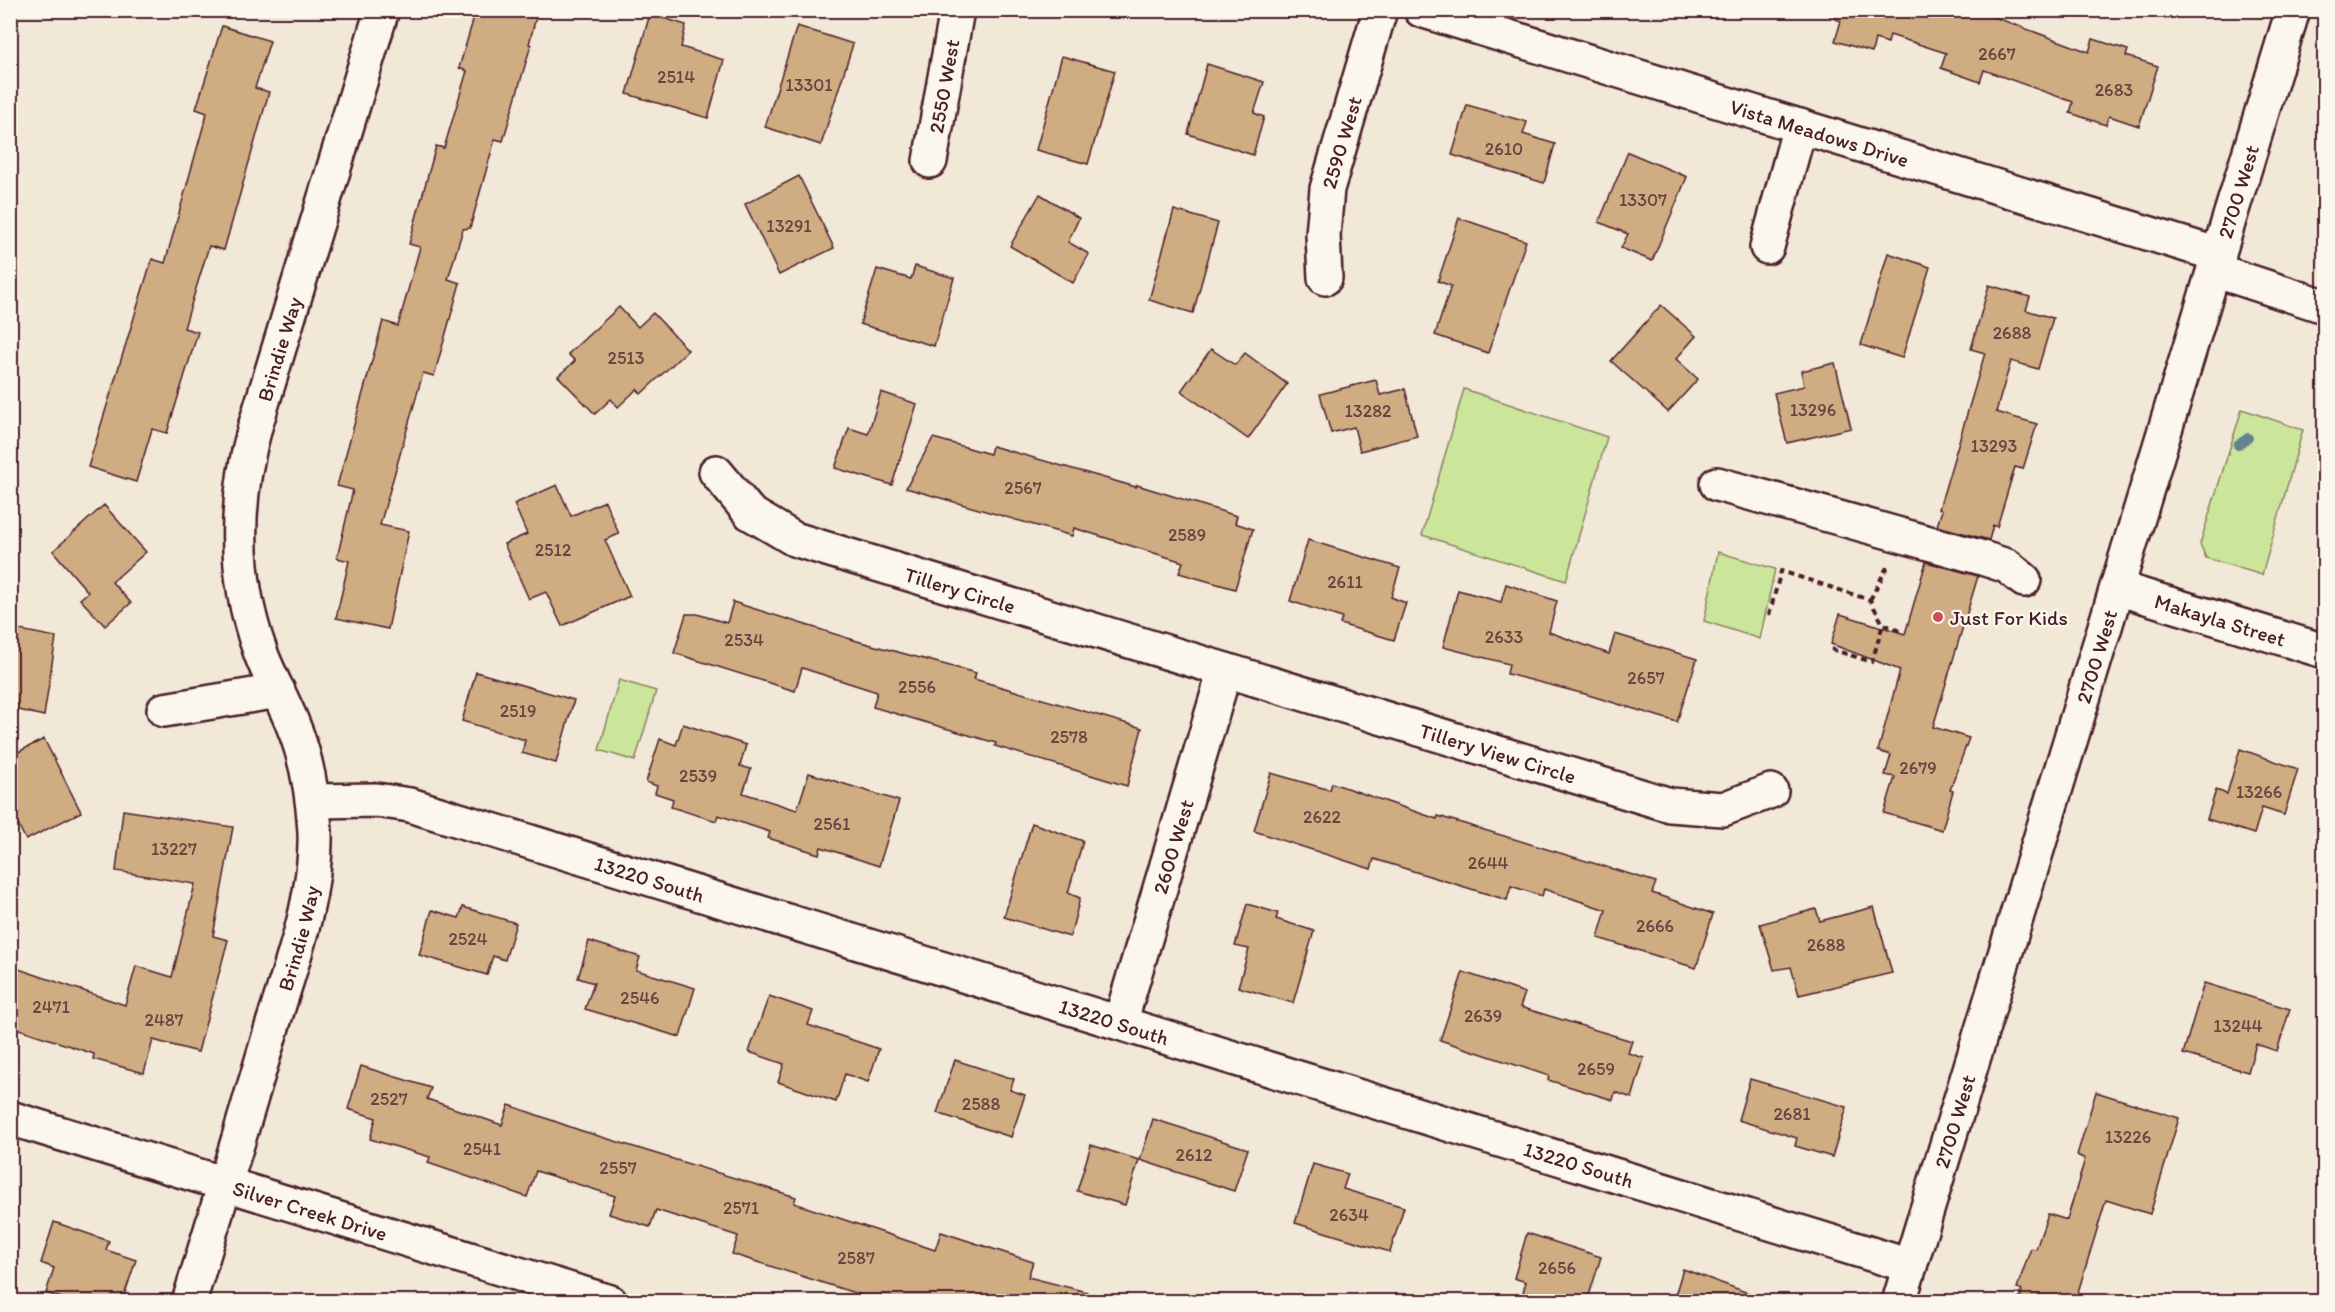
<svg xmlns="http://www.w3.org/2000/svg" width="2335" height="1312" viewBox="0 0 2335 1312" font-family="Itim,sans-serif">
  <rect width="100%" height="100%" fill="#f2e8d7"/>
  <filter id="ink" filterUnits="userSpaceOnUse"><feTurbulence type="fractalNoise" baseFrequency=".0167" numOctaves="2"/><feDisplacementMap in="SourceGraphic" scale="12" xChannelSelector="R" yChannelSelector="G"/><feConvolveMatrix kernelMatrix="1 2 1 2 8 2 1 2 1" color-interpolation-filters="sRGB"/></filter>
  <g filter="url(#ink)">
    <!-- green -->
    <g fill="#cbe59b" stroke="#8a8263" stroke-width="1.5">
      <path d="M1464,389L1607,437L1566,581L1422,535Z"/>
      <path d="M2242,409L2303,430L2262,575L2206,558L2200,544Z"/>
      <path d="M1718,552L1775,569L1760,639L1704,621Z"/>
      <path d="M619,680L656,691L635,761L599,750Z"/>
    </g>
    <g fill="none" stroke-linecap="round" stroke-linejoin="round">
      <!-- stream -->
      <path stroke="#658390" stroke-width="10" d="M2238,445L2248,438"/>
    </g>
    <!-- building -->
    <g fill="#cfac82" stroke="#4a1f2b" stroke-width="1.5">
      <path d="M476,10H538L529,44L531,45L503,141L495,139L470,228L463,229L448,279L460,283L434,376L423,373L380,525L409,531L388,629L336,618L349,561L337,558L353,490L337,486L383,321L398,326L420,247L409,244L436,146L444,148L467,71L459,68Z"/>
      <path d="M1831,10H1975L2089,52L2093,39L2128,50L2126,56L2158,66L2139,126L2109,116L2106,125L2070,113L2073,102L1984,70L1980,82L1941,68L1946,53L1890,35L1888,43L1875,39L1872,52L1835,41L1841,21L1830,17Z"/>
      <path d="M650,14L686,25L681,47L724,60L708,118L627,94Z"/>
      <path d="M222,26L270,41L255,88L269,92L224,250L209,246L184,328L198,332L167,433L152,429L136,482L88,467L152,259L165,263L207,113L196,109Z"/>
      <path d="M797,26L853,44L821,145L765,127Z"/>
      <path d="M1062,56L1115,71L1088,164L1036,150Z"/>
      <path d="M1207,64L1264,82L1254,113L1264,117L1253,155L1188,134Z"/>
      <path d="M1467,105L1527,122L1523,134L1555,144L1544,183L1452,155Z"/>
      <path d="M1628,152L1687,177L1652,261L1621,248L1628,234L1599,222Z"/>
      <path d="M799,176L834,248L779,275L745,204Z"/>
      <path d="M1040,194L1079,218L1068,242L1089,254L1073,283L1010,246Z"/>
      <path d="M1174,210L1218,223L1193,313L1149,300Z"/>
      <path d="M1459,218L1526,241L1488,353L1435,335L1451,286L1438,281Z"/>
      <path d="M1888,253L1930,267L1902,358L1861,345Z"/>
      <path d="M915,266L954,278L934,346L860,324L877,269L911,279Z"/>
      <path d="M1989,285L2030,297L2026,310L2053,318L2038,369L2011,361L1996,412L2037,424L2023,469L2015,467L1997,527L1993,525L1989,540L1937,526L1942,510L1939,509L1985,353L1971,349Z"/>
      <path d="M1661,305L1696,336L1676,359L1698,379L1668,412L1611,361Z"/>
      <path d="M619,307L638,327L653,313L688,350L641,394L637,389L618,407L611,399L595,414L558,376L575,361L568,354Z"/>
      <path d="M1211,349L1235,365L1245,353L1287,384L1248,439L1181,391Z"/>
      <path d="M1835,363L1851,428L1787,443L1774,393L1804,386L1801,371Z"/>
      <path d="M1376,380L1380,395L1405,389L1417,436L1360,451L1354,427L1331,433L1320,394Z"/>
      <path d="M881,392L917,404L892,485L835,468L849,428L868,434Z"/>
      <path d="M933,438L990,454L992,446L1136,487L1137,485L1237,516L1235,523L1253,529L1235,589L1179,573L1183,562L1074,528L1072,536L906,488Z"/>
      <path d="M557,485L571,516L605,501L619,534L605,540L630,596L562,626L546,592L529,599L504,544L527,534L514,504Z"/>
      <path d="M104,505L146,552L112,582L131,603L105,626L80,599L88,592L53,551Z"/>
      <path d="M1308,540L1400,568L1391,597L1406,603L1394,640L1340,624L1342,618L1290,601Z"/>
      <path d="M1926,562L1978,576L1933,727L1969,738L1950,790L1953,791L1942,830L1884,813L1895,777L1885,775L1891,755L1878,751L1900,670L1831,644L1840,614L1905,634Z"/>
      <path d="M1506,584L1557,601L1549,632L1609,654L1615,634L1697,659L1677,722L1585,694L1507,674L1509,664L1443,647L1458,590L1501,602Z"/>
      <path d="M733,602L857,641L976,673L974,679L1142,728L1127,786L995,746L996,743L873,707L877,692L802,668L795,691L674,653L686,614H697L727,623Z"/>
      <path d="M10,628L56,637L44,716L10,708Z"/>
      <path d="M476,672L574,700L556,763L522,753L525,740L462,721Z"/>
      <path d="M683,724L746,745L740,766L751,769L743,793L797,810L809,773L899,801L879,866L821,847L819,854L768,838L770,832L718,815L716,821L671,807L673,799L655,793L657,786L646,782L660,739L676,745Z"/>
      <path d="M44,739L81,812L26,840L10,809V756Z"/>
      <path d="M2240,749L2298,769L2284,815L2262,808L2254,834L2207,819L2216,790L2227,794Z"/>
      <path d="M1271,773L1330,790L1332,783L1437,819L1438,816L1656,882L1652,893L1713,914L1696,968L1598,938L1606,910L1544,889L1542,896L1511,886L1507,900L1374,859L1371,869L1254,831Z"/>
      <path d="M123,810L233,827L213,936L228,940L198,1052L153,1040L144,1073L93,1059L94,1054L10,1026V966L125,1005L136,966L172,977L195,884L116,871Z"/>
      <path d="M1032,823L1083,841L1068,893L1080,898L1070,937L1004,917Z"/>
      <path d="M1247,904L1278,913L1276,919L1314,931L1293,1003L1238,987L1249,949L1235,946Z"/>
      <path d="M463,907L516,923L505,960L493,956L487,975L419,955L432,910L459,918Z"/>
      <path d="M1874,907L1892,973L1799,995L1791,967L1774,970L1760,924L1816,909L1820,921Z"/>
      <path d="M589,941L640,957L636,970L695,988L680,1037L585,1009L594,983L578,978Z"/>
      <path d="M1463,972L1525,993L1520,1007L1632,1041L1628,1053L1644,1058L1632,1098L1615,1092L1613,1100L1548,1080L1549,1076L1440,1040Z"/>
      <path d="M2204,983L2290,1009L2277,1051L2256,1044L2248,1072L2183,1054Z"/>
      <path d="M769,996L813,1011L808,1025L879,1049L868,1082L845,1074L836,1102L778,1082L784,1064L749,1052Z"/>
      <path d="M955,1060L1014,1079L1010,1090L1025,1095L1011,1137L937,1113Z"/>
      <path d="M361,1066L431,1088L427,1099L502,1125L509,1105L579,1130L796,1197L794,1203L935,1250L941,1232L1033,1262L1028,1277L1087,1292L1086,1302H883L732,1254L738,1236L656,1210L650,1227L609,1214L615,1196L536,1171L527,1197L428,1163L430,1157L370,1139L376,1118L348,1109Z"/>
      <path d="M1750,1079L1847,1107L1832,1157L1795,1146L1797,1138L1738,1120Z"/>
      <path d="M2096,1092L2179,1118L2150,1214L2106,1200L2075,1302H2019L2022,1290L2017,1288L2031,1248L2036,1249L2048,1214L2067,1220L2085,1159L2077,1155Z"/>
      <path d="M1153,1119L1248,1149L1234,1191L1140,1160Z"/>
      <path d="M1091,1145L1139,1160L1125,1205L1077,1191Z"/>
      <path d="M1313,1164L1348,1174L1343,1189L1404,1207L1390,1252L1295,1223Z"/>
      <path d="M54,1222L109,1241L106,1250L136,1260L122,1302H74L46,1293L54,1268L41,1263Z"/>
      <path d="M1527,1233L1601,1257L1587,1302H1540L1522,1296L1526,1282L1514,1278Z"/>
      <path d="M1683,1269L1762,1298V1302H1673Z"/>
    </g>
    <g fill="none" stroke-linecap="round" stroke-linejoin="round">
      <defs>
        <g id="minor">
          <path id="s1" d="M1421,10L2219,255"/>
          <path id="s2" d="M930,161L957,10"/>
          <path d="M1767,247L1800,126"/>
          <path d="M2214,270L2324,306"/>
          <path id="s3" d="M1325,278L1323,235L1327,189L1380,10"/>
          <path id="s4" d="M716,472L750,513L794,539L1670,805L1723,809L1771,791"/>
          <path d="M1717,484L1979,557L2007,566L2024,580"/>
          <path id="s5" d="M2117,588L2324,651"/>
          <path d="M164,710L278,691"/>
          <path id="s6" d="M313,801L376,800L410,805L1910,1266"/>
          <path id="s7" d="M1120,1023L1225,670"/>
          <path id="s8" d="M10,1118L610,1302"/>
          <path id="s9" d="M189,1302C217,1210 245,1119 272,1027C291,964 317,898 315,832C313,796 307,759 293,725C283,700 269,676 260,651C233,576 234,502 255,427L382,10"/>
        </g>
        <g id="major">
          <path id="s10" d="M1899,1302L2293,10"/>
        </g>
      </defs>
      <!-- minor casing -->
      <use href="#minor" stroke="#4a1f2b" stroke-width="38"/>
      <!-- major casing -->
      <use href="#major" stroke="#4a1f2b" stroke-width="38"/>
      <!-- path -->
      <g stroke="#4a1f2b" stroke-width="4" stroke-dasharray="6 4.5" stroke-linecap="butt">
        <path d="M1870,600L1886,569L1890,568"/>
        <path d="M1769,615L1781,571L1870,600L1883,624L1901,631"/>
        <path d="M1831,649L1872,662L1883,624"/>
      </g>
      <!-- minor -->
      <use href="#minor" stroke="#fbf7ec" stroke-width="33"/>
      <!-- major -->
      <use href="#major" stroke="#fbf7ec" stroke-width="33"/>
    </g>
  </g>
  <!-- markers -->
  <circle fill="#d1495b" stroke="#fbf7ec" stroke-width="2" cx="1938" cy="617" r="6"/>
  <g text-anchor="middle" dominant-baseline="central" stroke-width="4.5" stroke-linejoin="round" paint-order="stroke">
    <!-- number labels -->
    <g font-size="18" fill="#6b4241">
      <text x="1997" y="54">2667</text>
      <text x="676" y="77">2514</text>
      <text x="809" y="85">13301</text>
      <text x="2114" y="90">2683</text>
      <text x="1504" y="149">2610</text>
      <text x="1643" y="200">13307</text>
      <text x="789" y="226">13291</text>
      <text x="2012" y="333">2688</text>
      <text x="626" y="358">2513</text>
      <text x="1813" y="410">13296</text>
      <text x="1368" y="411">13282</text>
      <text x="1994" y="446">13293</text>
      <text x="1023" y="488">2567</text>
      <text x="1187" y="535">2589</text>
      <text x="553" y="550">2512</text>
      <text x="1345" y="582">2611</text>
      <text x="1504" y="637">2633</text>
      <text x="744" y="640">2534</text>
      <text x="1646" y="678">2657</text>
      <text x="917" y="687">2556</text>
      <text x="518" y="711">2519</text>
      <text x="1069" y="737">2578</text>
      <text x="1918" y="768">2679</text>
      <text x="698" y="776">2539</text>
      <text x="2259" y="792">13266</text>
      <text x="1322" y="817">2622</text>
      <text x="832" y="824">2561</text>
      <text x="174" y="849">13227</text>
      <text x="1488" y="863">2644</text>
      <text x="1655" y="926">2666</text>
      <text x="468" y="939">2524</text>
      <text x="1826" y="945">2688</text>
      <text x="640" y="998">2546</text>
      <text x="51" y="1007">2471</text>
      <text x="1483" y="1016">2639</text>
      <text x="164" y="1020">2487</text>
      <text x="2238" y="1026">13244</text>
      <text x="1596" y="1069">2659</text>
      <text x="389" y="1099">2527</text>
      <text x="981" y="1104">2588</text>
      <text x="1792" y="1114">2681</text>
      <text x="2128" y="1137">13226</text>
      <text x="482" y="1149">2541</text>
      <text x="1194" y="1155">2612</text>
      <text x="618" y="1168">2557</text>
      <text x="741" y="1208">2571</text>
      <text x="1349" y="1215">2634</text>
      <text x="856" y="1258">2587</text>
      <text x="1557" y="1268">2656</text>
    </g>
    <!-- street labels -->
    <g font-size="21" fill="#4a1f2b" stroke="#fbf7ec">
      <text stroke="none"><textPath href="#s2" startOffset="76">2550 West</textPath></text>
      <text stroke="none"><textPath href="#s1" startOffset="417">Vista Meadows Drive</textPath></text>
      <text stroke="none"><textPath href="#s3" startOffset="138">2590 West</textPath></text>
      <text stroke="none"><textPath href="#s10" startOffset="1161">2700 West</textPath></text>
      <text stroke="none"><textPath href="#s9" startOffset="988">Brindie Way</textPath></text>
      <text stroke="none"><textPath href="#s4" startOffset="278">Tillery Circle</textPath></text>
      <text stroke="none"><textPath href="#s5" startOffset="108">Makayla Street</textPath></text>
      <text stroke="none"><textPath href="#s10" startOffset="675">2700 West</textPath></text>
      <text stroke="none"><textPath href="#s4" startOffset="840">Tillery View Circle</textPath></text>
      <text stroke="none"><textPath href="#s7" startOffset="184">2600 West</textPath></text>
      <text stroke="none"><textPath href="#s6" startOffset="348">13220 South</textPath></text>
      <text stroke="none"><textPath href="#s9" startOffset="380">Brindie Way</textPath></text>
      <text stroke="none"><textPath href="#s6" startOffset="834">13220 South</textPath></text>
      <text stroke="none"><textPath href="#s10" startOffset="189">2700 West</textPath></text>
      <text stroke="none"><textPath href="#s6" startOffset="1320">13220 South</textPath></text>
      <text stroke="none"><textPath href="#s8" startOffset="314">Silver Creek Drive</textPath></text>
    </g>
    <!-- poi labels -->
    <g font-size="21" fill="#4a1f2b" stroke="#fbf7ec" text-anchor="start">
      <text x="1950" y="617">Just For Kids</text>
    </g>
  </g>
  <!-- margin -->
  <rect width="2335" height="1312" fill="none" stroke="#fbf7ec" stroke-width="36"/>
  <rect x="18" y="18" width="2299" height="1276" fill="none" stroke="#4a1f2b" stroke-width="2" filter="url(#ink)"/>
</svg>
